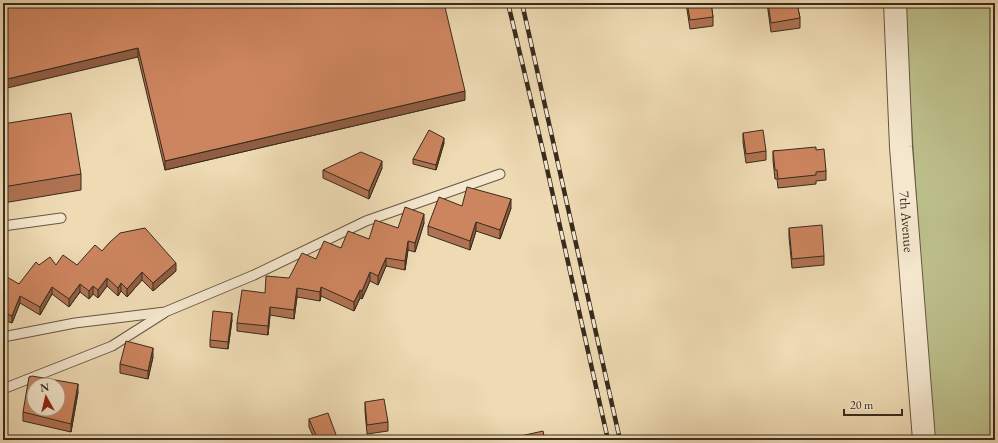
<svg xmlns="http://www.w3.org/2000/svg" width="998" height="443" viewBox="0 0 998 443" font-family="'EB Garamond',serif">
  <rect width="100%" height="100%" fill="#eedab3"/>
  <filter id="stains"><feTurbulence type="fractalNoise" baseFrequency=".005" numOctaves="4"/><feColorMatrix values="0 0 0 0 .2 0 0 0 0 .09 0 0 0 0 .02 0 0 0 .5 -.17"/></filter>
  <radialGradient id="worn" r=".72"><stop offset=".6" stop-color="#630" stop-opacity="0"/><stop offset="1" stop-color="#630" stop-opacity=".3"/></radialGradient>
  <!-- green -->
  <path fill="#bcbe8a" stroke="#7a7454" d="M904,3H995V440H933L915,178Z"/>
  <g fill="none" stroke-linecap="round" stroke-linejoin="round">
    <defs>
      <g id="service">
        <path d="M3,226L61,218"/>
        <path d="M3,337L75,323L165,312L254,275L366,221L500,174"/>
        <path d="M3,389L112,346L164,313"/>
      </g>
      <g id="tertiary">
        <path id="s1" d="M895,3L901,147L924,440"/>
      </g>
    </defs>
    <!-- service casing -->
    <use href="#service" stroke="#665742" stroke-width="11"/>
    <!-- tertiary casing -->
    <use href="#tertiary" stroke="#665742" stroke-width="24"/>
    <!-- service -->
    <use href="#service" stroke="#f4e7ce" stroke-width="9"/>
    <!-- tertiary -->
    <use href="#tertiary" stroke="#f4e7ce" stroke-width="22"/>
    <defs>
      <g id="rail">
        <path d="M508,3L543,151L608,440"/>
        <path d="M522,3L620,440"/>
      </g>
    </defs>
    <!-- rail casing -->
    <use href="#rail" stroke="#382b1d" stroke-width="4.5"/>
    <!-- rail -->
    <use href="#rail" stroke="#f4e7ce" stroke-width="3" stroke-dasharray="9" stroke-linecap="butt"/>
  </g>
  <!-- wall -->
  <g fill="#b07252" stroke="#382b1d">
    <path d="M3,3L465,100L165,170L138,57Z"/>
    <path d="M686,3H711L713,17V26L690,29Z"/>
    <path d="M767,3H797L800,18V28L771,32Z"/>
    <path d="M3,124L81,174V190L3,203Z"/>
    <path d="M743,133L766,151V160L746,163L743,142Z"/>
    <path d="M444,143L436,170L413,164V159Z"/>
    <path d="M816,150L826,171V180L816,181V184L778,188L777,179H775L773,160V151Z"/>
    <path d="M382,168L369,199L323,178V170Z"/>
    <path d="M462,206L511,208L500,239L476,231L470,250L428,235V226Z"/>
    <path d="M424,223L415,252L408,250L405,270L386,266L378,285L370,281L362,299L360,298L354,311L321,296L320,301L297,297L294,319L270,315L268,335L237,331V323L265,293L289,278L316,259L341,248L369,239L398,228Z"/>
    <path d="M789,228L824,256V265L792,268L789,237Z"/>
    <path d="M102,251L176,271L153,291L142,280L127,297L121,291L118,296L107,286L98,298L93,294L89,299L80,292L69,307L52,294L40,315L20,303L12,323L3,320V284H19L39,265H77Z"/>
    <path d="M232,320L228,349L210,347V340Z"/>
    <path d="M153,357L148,379L120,373V364Z"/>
    <path d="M78,392L71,432L23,421V412Z"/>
    <path d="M365,402L388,422V431L367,434L365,411Z"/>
    <path d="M309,419L338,440H315L309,427Z"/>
  </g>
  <!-- shaded-wall -->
  <g fill="#905d42" stroke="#382b1d">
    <path d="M138,48V57L3,89V80Z"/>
    <path d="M465,91V100L165,170V161Z"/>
    <path d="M444,138V143L436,170V165Z"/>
    <path d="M382,161V168L369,199V191Z"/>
    <path d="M511,199V208L500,239V230Z"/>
    <path d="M424,214V223L415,252V243Z"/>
    <path d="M476,222V231L470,250V241Z"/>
    <path d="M408,241V250L405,270V261Z"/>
    <path d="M386,258V266L378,285V276Z"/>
    <path d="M176,263V271L153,291V283Z"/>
    <path d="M142,272V280L127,297V289Z"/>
    <path d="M370,272V281L362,299V291Z"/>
    <path d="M107,278V286L98,298V290Z"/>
    <path d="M121,283V291L118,296V288Z"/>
    <path d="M80,284V292L69,307V299Z"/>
    <path d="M93,286V294L89,299V291Z"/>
    <path d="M52,287V294L40,315V307Z"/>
    <path d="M321,287V296L320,301V292Z"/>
    <path d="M297,288V297L294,319V310Z"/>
    <path d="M360,290V298L354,311V302Z"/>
    <path d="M20,296V303L12,323V316Z"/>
    <path d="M270,307V315L268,335V326Z"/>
    <path d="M232,313V320L228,349V342Z"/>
    <path d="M153,348V357L148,379V371Z"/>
    <path d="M78,384V392L71,432V424Z"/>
    <path d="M5,410V419L3,436V427Z"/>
  </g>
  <!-- building -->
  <g fill="#cd855f" stroke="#382b1d" fill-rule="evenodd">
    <path d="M3,3H444L465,91L165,161L138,48L3,80Z"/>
    <path d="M687,3H711L713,17L690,20Z"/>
    <path d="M768,3H797L800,18L771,23Z"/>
    <path d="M71,113L81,174L3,187V124Z"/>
    <path d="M429,130L444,138L436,165L413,159Z"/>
    <path d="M763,130L766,151L746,154L743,133Z"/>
    <path d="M816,147V150L824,149L826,171L816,172V175L778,179L777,170H775L773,151Z"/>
    <path d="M361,152L382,161L369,191L323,170Z"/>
    <path d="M467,187L511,199L500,230L476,222L470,241L428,226L439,197L462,206Z"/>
    <path d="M405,207L424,214L415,243L408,241L405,261L386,258L378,276L370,272L362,291L360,290L354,302L321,287L320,292L297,288L294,310L270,307L268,326L237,323L242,290L265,293L266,276L289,278L302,253L316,259L324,241L341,248L348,231L369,239L375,220L398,228Z"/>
    <path d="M822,225L824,256L792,259L789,228Z"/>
    <path d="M145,228L176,263L153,283L142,272L127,289L121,283L118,288L107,278L98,290L93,286L89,291L80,284L69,299L52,287L40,307L20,296L12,316L3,312V284L7,277L19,284L36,262L39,265L50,257L56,265L63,255L77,265L95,245L102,251L109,243L120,233Z"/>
    <path d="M213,311L232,313L228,342L210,340Z"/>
    <path d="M126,341L153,348L148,371L120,364Z"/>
    <path d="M32,376L78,384L71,424L23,412L29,377ZM34,385H58V409H34Z"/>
    <path d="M384,399L388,422L367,425L365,402Z"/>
    <path d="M3,407L5,410L3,427Z"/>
    <path d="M328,413L338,440H318L309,419Z"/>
    <path d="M543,431L545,440H503Z"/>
    <path d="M372,435L374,440H359Z"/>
  </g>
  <g text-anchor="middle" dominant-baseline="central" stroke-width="3.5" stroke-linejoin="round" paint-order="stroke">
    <!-- street labels -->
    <g font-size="14" fill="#382b1d" stroke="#f4e7ce">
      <text stroke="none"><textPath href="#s1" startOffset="219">7th Avenue</textPath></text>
    </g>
  </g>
  <!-- margin -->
  <rect width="998" height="443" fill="none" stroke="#eedab3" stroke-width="16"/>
  <rect x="4" y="4" width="990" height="435" fill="none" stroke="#382b1d" stroke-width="2"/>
  <rect x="8" y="8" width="982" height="427" fill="none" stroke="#382b1d"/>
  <!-- north arrow -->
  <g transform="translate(46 397) rotate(352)"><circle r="19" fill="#f4e7ce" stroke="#a99c87"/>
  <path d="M0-3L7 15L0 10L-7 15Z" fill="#8f2418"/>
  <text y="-6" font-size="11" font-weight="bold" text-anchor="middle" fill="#382b1d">N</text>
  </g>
  <!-- scale -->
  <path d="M844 409v6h58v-6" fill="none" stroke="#382b1d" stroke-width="2"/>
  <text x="850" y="409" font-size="12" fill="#382b1d" stroke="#f4e7ce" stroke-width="3" paint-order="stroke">20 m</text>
  <rect width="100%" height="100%" filter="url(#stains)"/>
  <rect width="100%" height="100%" fill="url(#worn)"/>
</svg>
